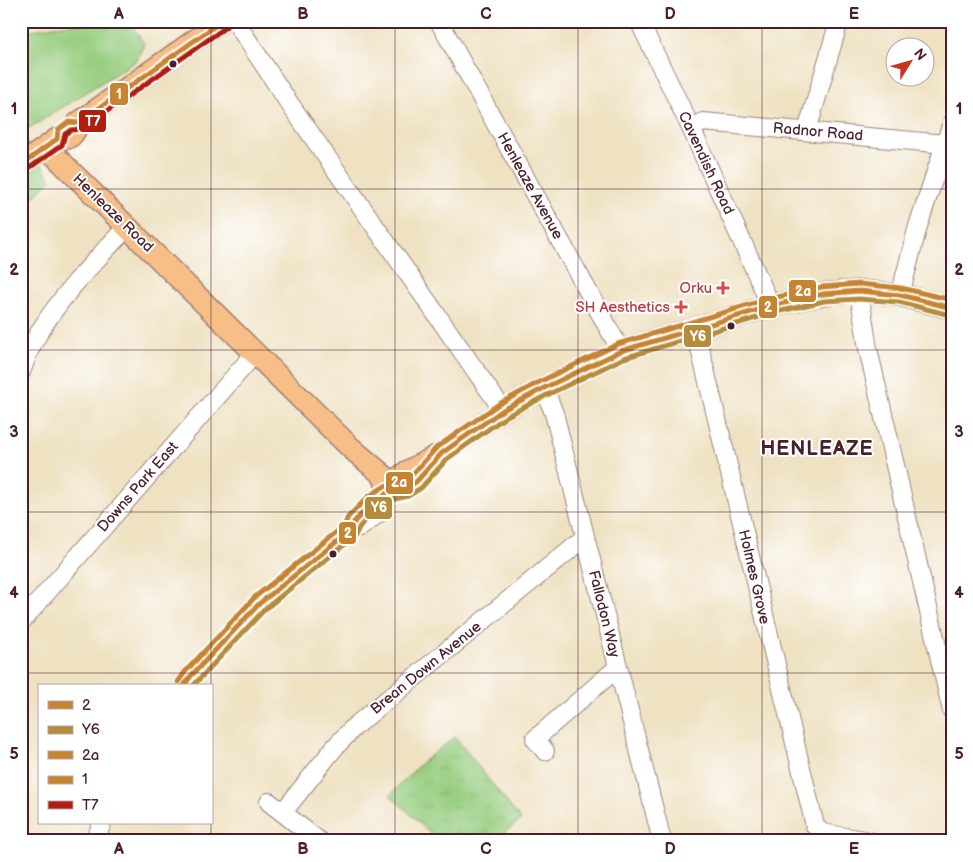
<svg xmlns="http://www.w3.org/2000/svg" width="973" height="862" viewBox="0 0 973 862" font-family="'Balsamiq Sans',sans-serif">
  <defs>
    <pattern id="grass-tufts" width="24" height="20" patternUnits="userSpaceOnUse" patternTransform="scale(1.25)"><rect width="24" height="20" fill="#98ce80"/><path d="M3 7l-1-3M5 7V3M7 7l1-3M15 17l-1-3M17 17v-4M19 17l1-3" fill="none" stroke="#84b06f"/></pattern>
  </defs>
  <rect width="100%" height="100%" fill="#fff"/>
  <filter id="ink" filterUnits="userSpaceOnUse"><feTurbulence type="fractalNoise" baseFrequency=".02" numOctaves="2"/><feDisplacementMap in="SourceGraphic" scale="10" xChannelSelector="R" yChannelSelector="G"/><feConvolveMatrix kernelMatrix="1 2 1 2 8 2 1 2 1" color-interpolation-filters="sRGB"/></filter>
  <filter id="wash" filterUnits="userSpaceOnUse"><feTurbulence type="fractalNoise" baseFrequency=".0096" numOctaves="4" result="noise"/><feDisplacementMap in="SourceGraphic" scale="20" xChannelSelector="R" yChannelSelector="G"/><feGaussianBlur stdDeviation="1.12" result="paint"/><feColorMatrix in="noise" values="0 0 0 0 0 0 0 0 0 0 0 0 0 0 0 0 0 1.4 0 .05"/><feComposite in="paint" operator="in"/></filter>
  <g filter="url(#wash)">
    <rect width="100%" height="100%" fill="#efe2c3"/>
    <!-- grass -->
    <path fill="url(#grass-tufts)" stroke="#717656" d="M455,737L521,820L493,841H433L429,832L390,795L421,763Z"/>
    <!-- park -->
    <path fill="#98ce80" stroke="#717656" d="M102,21H113L134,28L144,44L137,60L22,133L51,180L21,209V32L53,26Z"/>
  </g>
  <g filter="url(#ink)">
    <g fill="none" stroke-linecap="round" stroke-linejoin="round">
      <defs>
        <g id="minor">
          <path d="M235,21L287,100L503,410"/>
          <path d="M439,21L621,351"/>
          <path d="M639,21L691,128L771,306"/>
          <path d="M691,128L703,122L946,144"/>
          <path d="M807,131L839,21"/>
          <path d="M859,291L868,349L952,711"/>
          <path d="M900,295L918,226L952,123"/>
          <path d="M695,328L815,826L822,833L870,841"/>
          <path d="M21,372C25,362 28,352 33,343C57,299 93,263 127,227"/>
          <path d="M544,388L554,413L662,841"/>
          <path d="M21,622L255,353"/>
          <path d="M184,686L190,677L260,603L350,531L359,528L380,512L388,493"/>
          <path d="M545,751L535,739L617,668"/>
          <path d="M269,802L319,841"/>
          <path d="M283,812L335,747L354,727L584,538"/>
          <path d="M95,841L102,823"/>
        </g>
        <g id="major">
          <path d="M46,147L351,448L384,476L388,493"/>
          <path d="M21,165L57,139C70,140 74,135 78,123L222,21"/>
          <path d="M388,493L399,478L408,471L442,453L503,410L544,388L621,351L771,306L823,294L859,291L900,295L952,308"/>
        </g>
      </defs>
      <!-- minor casing -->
      <use href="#minor" stroke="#9c8077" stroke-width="20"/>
      <!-- major casing -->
      <use href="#major" stroke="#9c8077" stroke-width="24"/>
      <!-- minor -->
      <use href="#minor" stroke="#fff" stroke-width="18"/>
      <!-- major -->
      <use href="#major" stroke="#f7be87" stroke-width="21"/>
      <defs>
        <path id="bus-1" d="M184,686L190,677L260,603L350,531L354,522L373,502L388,493L405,489L416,482L442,453L503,410L544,388L621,351L771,306L823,294L859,291L900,295L952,308"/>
        <path id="bus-2" d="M193,686L265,609L355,536L360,526L378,508L391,500L408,496L421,488L447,459L507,416L547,395L624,358L773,313L824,301L859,299L899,302L950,315"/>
        <path id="bus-3" d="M178,682L185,672L255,597L344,526L348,517L369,496L385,486L402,482L411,476L437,447L499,404L541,381L618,344L769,299L822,287L859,284L901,288L952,300"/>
        <path id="bus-4" d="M21,165L57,139L58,130L69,122L78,123L222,21"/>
        <path id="bus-5" d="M25,171L62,145L65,134L71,130L82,129L226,27"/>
      </defs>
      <!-- bus-1 casing -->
      <use href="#bus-1" stroke="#fff" stroke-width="9"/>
      <!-- bus-2 casing -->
      <use href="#bus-2" stroke="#fff" stroke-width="9"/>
      <!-- bus-3 casing -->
      <use href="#bus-3" stroke="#fff" stroke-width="9"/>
      <!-- bus-4 casing -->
      <use href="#bus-4" stroke="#fff" stroke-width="9"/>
      <!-- bus-5 casing -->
      <use href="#bus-5" stroke="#fff" stroke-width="9"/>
      <!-- bus-1 -->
      <use href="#bus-1" stroke="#c68431" stroke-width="5"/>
      <!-- bus-2 -->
      <use href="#bus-2" stroke="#b58c3b" stroke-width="5"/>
      <!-- bus-3 -->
      <use href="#bus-3" stroke="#c68431" stroke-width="5"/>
      <!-- bus-4 -->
      <use href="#bus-4" stroke="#c68431" stroke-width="5"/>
      <!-- bus-5 -->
      <use href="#bus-5" stroke="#af1e0e" stroke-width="5"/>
    </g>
  </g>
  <!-- grid -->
  <path fill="none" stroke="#4a1f2b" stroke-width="1" stroke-opacity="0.55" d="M211,21V686M395,21V841M578,21V841M762,21V841M21,189H952M21,350H952M21,512H952M21,673H952M211,823V841"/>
  <!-- markers -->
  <g fill="#4a1f2b" stroke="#fff" stroke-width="2">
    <circle cx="173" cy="64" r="4.5"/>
    <circle cx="731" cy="326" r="4.5"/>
    <circle cx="333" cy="554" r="4.5"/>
  </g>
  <g fill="#e0444e" stroke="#fff" stroke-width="2">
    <path d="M720.5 280.5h5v5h5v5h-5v5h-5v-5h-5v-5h5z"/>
    <path d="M678.5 299.5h5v5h5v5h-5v5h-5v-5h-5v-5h5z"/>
  </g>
  <g text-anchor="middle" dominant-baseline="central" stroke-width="4" stroke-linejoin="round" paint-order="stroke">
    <!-- street labels -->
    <g font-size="15" fill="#4a1f2b" stroke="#fff">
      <text transform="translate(818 132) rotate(5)">Radnor Road</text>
      <text transform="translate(706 163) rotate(65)">Cavendish Road</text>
      <text transform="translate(530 186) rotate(61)">Henleaze Avenue</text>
      <text transform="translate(113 213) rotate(44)">Henleaze Road</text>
      <text transform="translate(138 487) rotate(-49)">Downs Park East</text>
      <text transform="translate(754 577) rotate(77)">Holmes Grove</text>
      <text transform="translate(604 614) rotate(76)">Fallodon Way</text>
      <text transform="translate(426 668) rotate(-39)">Brean Down Avenue</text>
    </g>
    <!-- health labels -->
    <g font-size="15" fill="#be3a42" stroke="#fff" text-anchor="end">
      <text x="712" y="288">Orku</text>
      <text x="670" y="307">SH Aesthetics</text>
    </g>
    <!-- district labels -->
    <g font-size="20" font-weight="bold" letter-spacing="1" fill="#4a1f2b" stroke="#fff">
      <text x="817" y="449">HENLEAZE</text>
    </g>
  </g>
  <g stroke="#fff" stroke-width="2">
    <rect x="109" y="82" width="20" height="24" rx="5" fill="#c68431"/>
    <rect x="78" y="109" width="29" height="24" rx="5" fill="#af1e0e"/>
    <rect x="788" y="279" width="29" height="24" rx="5" fill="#c68431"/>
    <rect x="758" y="295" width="20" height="24" rx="5" fill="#c68431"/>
    <rect x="683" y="324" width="29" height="24" rx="5" fill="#b58c3b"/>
    <rect x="385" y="471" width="29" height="24" rx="5" fill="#c68431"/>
    <rect x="364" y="496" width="29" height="24" rx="5" fill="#b58c3b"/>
    <rect x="338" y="521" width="19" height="24" rx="5" fill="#c68431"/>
  </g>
  <g font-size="14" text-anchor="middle" font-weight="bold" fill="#fff">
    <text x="119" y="99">1</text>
    <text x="93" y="126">T7</text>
    <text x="803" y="296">2a</text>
    <text x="768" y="312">2</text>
    <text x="698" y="341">Y6</text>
    <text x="399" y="487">2a</text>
    <text x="379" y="512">Y6</text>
    <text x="348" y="538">2</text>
  </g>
  <!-- margin -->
  <rect width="973" height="862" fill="none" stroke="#fff" stroke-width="55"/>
  <!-- legend -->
  <rect x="38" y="684" width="175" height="140" fill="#ffffff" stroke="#b7a5aa"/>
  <rect x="48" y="701" width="25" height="8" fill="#c68431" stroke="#b7a5aa"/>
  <text x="82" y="710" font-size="15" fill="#4a1f2b">2</text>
  <rect x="48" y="726" width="25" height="8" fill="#b58c3b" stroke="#b7a5aa"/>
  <text x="82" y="734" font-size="15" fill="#4a1f2b">Y6</text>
  <rect x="48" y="751" width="25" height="8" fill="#c68431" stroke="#b7a5aa"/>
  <text x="82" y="760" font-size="15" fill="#4a1f2b">2a</text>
  <rect x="48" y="776" width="25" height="8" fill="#c68431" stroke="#b7a5aa"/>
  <text x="82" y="784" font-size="15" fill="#4a1f2b">1</text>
  <rect x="48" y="801" width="25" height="8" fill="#af1e0e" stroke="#b7a5aa"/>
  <text x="82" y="810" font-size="15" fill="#4a1f2b">T7</text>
  <!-- north arrow -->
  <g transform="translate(910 62) rotate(53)"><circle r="24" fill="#ffffff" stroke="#b7a5aa"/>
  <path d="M0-4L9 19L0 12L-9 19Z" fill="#c8321e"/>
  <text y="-8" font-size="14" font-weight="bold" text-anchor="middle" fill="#4a1f2b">N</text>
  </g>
  <rect x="28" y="28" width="918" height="806" fill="none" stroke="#4a1f2b" stroke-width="2"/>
  <g font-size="16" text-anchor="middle" font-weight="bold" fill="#4a1f2b">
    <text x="119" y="19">A</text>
    <text x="303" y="19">B</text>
    <text x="486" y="19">C</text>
    <text x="670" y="19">D</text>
    <text x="854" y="19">E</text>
    <text x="14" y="114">1</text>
    <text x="959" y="114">1</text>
    <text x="14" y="275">2</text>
    <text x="959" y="275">2</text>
    <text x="14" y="437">3</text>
    <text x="959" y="437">3</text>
    <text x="14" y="598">4</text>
    <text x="959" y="598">4</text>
    <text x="14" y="759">5</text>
    <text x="959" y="759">5</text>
    <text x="119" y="854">A</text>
    <text x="303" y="854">B</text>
    <text x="486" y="854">C</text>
    <text x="670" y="854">D</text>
    <text x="854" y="854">E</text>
  </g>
</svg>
